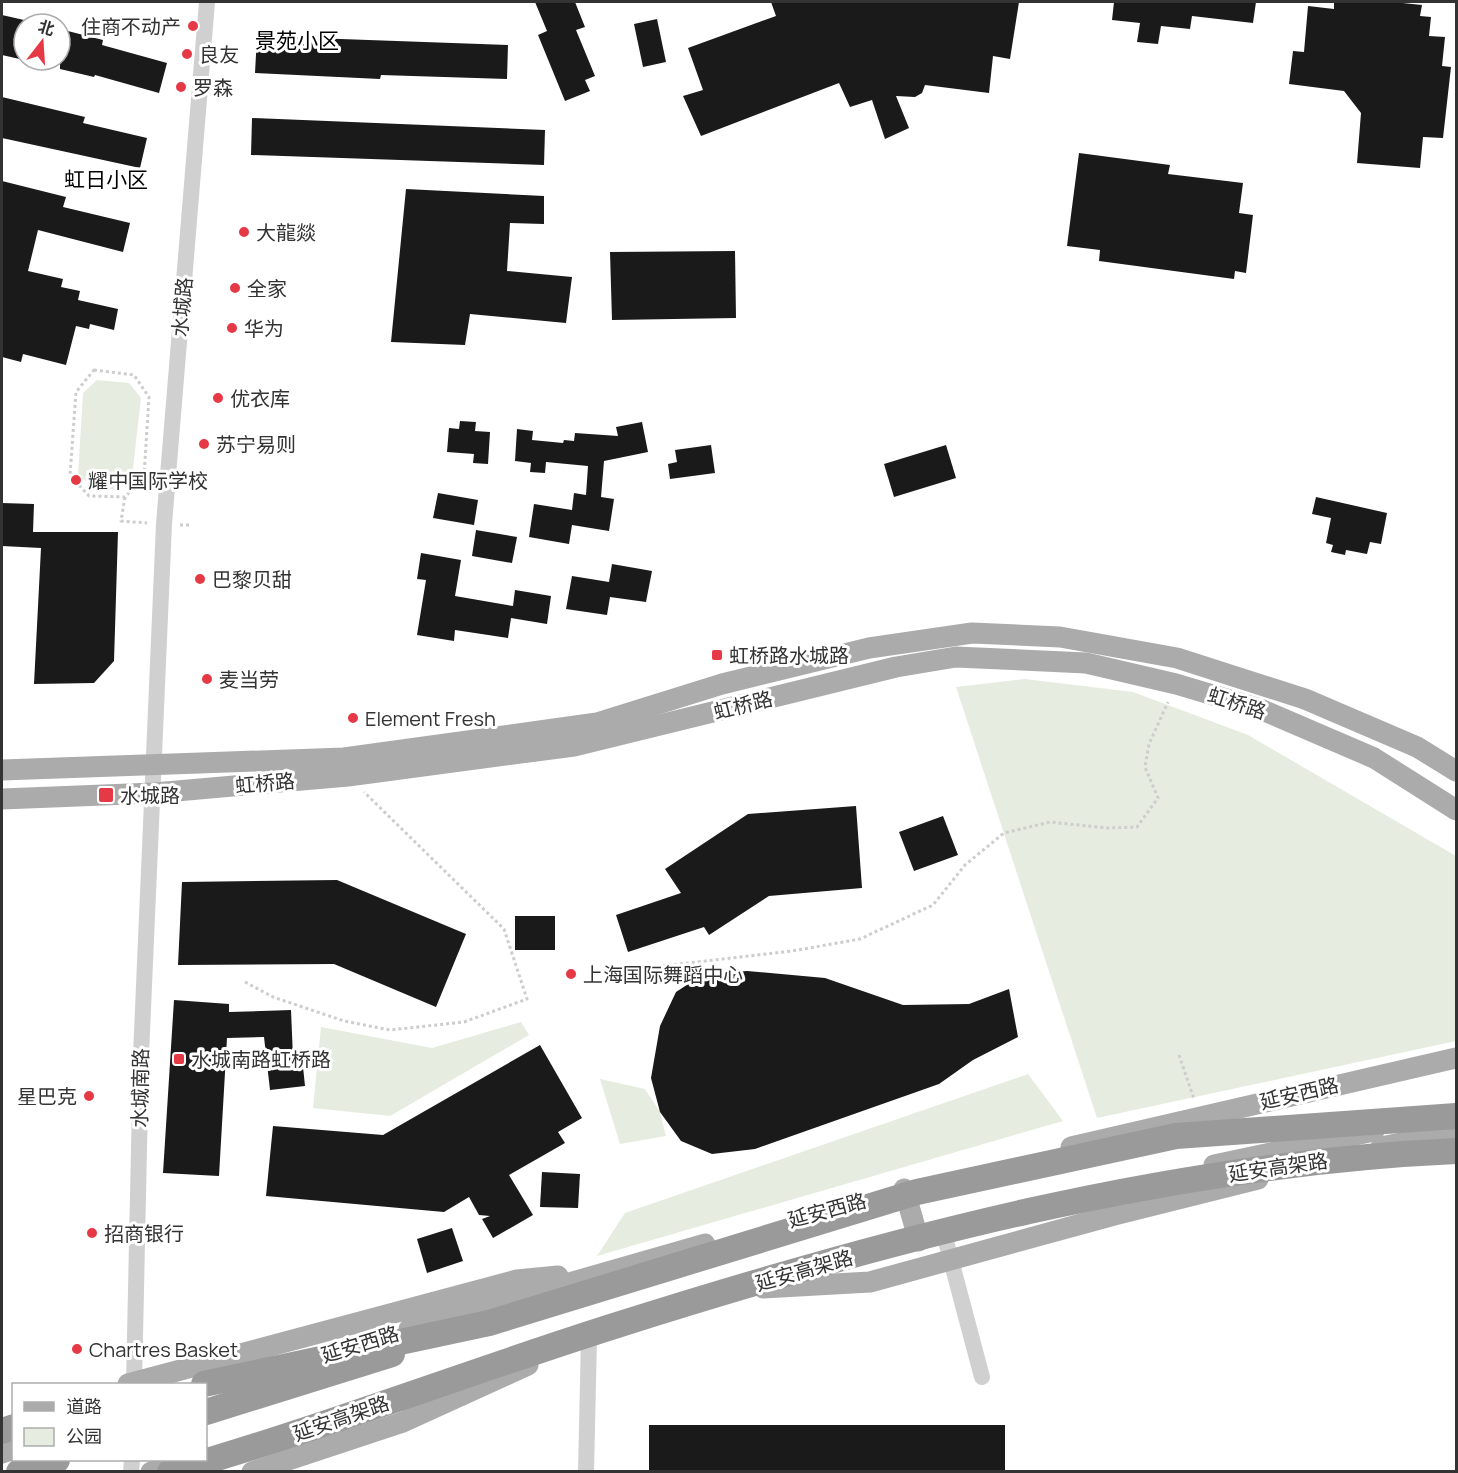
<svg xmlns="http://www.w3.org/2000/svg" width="1458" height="1473" viewBox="0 0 1458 1473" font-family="Manrope,'Noto Sans SC',sans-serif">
  <rect width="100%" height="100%" fill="#fff"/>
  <!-- green -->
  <g fill="#e6ecdf">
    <path d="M97,380L129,383L141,398L132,477L119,490L94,487L78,475L83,393Z"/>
    <path d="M1025,679L1133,692L1248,735L1456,856V1041L1097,1118L956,687Z"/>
    <path d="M521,1022L529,1035L390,1116L313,1108L321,1027L432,1048Z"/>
    <path d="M1028,1074L1063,1121L597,1256L625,1213Z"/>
    <path d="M600,1079L645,1089L660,1112L666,1136L620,1144Z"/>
  </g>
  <!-- building -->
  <g fill="#1a1a1a">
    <path d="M535,2H575L585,27L576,30L595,76L585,80L590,91L565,101L538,35L547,31Z"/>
    <path d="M771,2H1019L1010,59L993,56L989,93L925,85L922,93L915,97L896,96L909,128L885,139L872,100L850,107L839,83L701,136L683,96L703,90L688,48L776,16Z"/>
    <path d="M1114,2H1256L1253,23L1192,16L1190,29L1161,26L1158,44L1137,42L1140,23L1112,20Z"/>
    <path d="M1334,2H1393L1422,5L1420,16L1431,17L1429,36L1445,37L1442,66L1451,67L1443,138L1423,137L1420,168L1357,163L1361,113L1344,91L1289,84L1293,51L1304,52L1308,6L1334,9Z"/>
    <path d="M2,15L24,20V60L2,55Z"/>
    <path d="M657,19L666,62L643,67L634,24Z"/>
    <path d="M60,29L103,40L102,45L167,63L159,93L95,75L94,77L60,69Z"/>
    <path d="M257,36L508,45L507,79L381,75L380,79L255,73Z"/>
    <path d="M2,97L85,117L83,123L147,138L140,168L2,138Z"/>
    <path d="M252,118L545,130L544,165L251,155Z"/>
    <path d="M1079,153L1170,165L1168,174L1243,183L1239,213L1253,215L1246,273L1235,271L1234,279L1099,261L1100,250L1067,246Z"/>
    <path d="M2,181L66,197L63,207L130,223L123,252L38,230L28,271L63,279L61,287L80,291L78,300L118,309L114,330L90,324L89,329L76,326L66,365L23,354L21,362L2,357Z"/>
    <path d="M406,189L544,196V224L510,223L507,271L572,277L566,323L470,314L465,345L391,342Z"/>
    <path d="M735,251L736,318L612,320L610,252Z"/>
    <path d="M460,421L476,422L475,431L490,432L488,464L473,463L474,454L447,452L449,428L459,429Z"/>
    <path d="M642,422L648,452L604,461L601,497L614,499L609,531L572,525L569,544L529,537L534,504L572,510L574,493L586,495L588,466L546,462L545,473L530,472L531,463L515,461L517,429L533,431L532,440L563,443L564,440L574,441L575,433L618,436L616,427Z"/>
    <path d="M711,445L715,473L670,479L668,464L677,462L675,450Z"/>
    <path d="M946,445L956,478L894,497L884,464Z"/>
    <path d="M438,493L478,500L474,525L433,518Z"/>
    <path d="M1316,497L1387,513L1381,544L1370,542L1367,554L1346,550L1345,555L1331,552L1333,545L1326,543L1331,518L1312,514Z"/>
    <path d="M2,503L34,504L33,532H118L114,661L94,683L34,684L41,548L2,546Z"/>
    <path d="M476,530L517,537L512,563L472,556Z"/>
    <path d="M421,553L461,560L455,596L513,606L515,590L551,596L547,624L511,618L508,638L455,630L454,641L417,635L426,580L417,579Z"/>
    <path d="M612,564L652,571L646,602L610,597L607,615L566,609L572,576L609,582Z"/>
    <path d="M856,806L862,888L769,896L709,935L704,927L628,952L616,915L681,893L665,869L748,814Z"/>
    <path d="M943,816L958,855L914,871L899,832Z"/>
    <path d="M337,880L466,934L436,1007L334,964L178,965L182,882Z"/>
    <rect x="515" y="916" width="40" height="34"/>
    <path d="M747,971L825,978L903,1005L969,1004L1009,989L1018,1037L973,1060L939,1084L755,1149L712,1154L681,1141L660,1112L651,1078L660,1026L676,992L702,975Z"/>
    <path d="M174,1000L229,1004V1012L291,1010L293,1058L302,1057L305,1086L270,1090L264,1037L227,1038L219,1176L163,1173Z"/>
    <path d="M540,1045L582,1118L558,1132L565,1143L509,1175L533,1215L493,1238L482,1219L490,1216L479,1215L469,1197L444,1212L266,1196L273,1126L383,1135Z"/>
    <path d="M542,1172L580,1174L578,1208L540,1207Z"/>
    <path d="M452,1228L463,1261L427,1273L417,1239Z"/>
    <rect x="649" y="1425" width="356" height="47"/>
  </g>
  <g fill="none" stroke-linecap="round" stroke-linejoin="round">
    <!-- path -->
    <g stroke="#cdcdcd" stroke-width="3" stroke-dasharray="3 3" stroke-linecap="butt">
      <path d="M94,370L134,375L149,397L144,476L125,497L89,496L70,475L76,392Z"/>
      <path d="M125,497L121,521L147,523"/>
      <path d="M180,525H190"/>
      <path d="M662,966L792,951L860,939L933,905L965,865L1004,833L1050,822L1107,828L1137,827L1158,798L1145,767L1149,744L1168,702"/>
      <path d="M245,982L273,997L344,1021L390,1030L464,1022L527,999L504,929L364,792"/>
      <path d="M1179,1055L1194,1099"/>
    </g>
    <!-- minor -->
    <g stroke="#d0d0d0" stroke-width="16">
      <path d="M944,1234L982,1377"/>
      <path d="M134,1384L141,1055L164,524L207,2"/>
      <path d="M131,1472L132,1460"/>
      <path d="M586,1472L589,1337"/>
    </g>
    <!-- major -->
    <g stroke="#ababab" stroke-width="21">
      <path d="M2,770L344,758L597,723L722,684L869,648L972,633L1060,637L1177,658L1305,699L1417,747L1456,771"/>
      <path d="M2,799L154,793L348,776L574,746L896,667L956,657L1086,663L1176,684L1260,709L1374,758L1456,810"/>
      <path d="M1071,1147L1456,1058"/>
      <path d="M1381,1147L1456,1132"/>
      <path d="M1214,1165L1374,1131"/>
      <path d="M904,1189L919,1241"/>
      <path d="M763,1288L870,1282L1114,1215L1258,1179"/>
      <path d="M409,1329L705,1244"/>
      <path d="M128,1384L517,1280L558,1276"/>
      <path d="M2,1453L14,1449"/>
      <path d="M151,1472L185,1461"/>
      <path d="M252,1472L403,1422L528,1365"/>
    </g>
    <!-- highway -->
    <g stroke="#9a9a9a" stroke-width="26">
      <path d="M206,1412L392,1354"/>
      <path d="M2,1431L14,1427"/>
      <path d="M19,1472L57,1460"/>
    </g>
    <!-- highway-bridge -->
    <g stroke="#9a9a9a" stroke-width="26">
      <path d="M204,1384L489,1323L917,1192L1176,1136L1456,1116"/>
      <path d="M170,1472C320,1429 466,1373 614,1326C888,1239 1169,1164 1456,1151"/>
    </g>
  </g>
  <!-- markers -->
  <g fill="#e63946" stroke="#fff" stroke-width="2">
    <circle cx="193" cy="26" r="6"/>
    <circle cx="187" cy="54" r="6"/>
    <circle cx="181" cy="87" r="6"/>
    <circle cx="244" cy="232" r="6"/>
    <circle cx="235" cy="288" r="6"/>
    <circle cx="232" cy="328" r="6"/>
    <circle cx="218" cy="398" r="6"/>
    <circle cx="204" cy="444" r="6"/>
    <circle cx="76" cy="480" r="6"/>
    <circle cx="200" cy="579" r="6"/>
    <rect x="711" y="649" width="12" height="12" rx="3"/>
    <circle cx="207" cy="679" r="6"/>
    <circle cx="353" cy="718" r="6"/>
    <rect x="98" y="787" width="16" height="16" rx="3"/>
    <circle cx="571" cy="974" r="6"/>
    <rect x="173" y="1053" width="12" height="12" rx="3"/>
    <circle cx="89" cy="1096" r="6"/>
    <circle cx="92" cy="1233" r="6"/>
    <circle cx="77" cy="1349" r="6"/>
  </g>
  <g text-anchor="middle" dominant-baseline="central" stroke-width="6" stroke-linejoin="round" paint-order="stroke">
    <!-- poi labels -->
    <g font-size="20" fill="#333" stroke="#fff" text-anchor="start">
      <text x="181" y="26" text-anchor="end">住商不动产</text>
      <text x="199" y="54">良友</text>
      <text x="193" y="87">罗森</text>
      <text x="256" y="232">大龍燚</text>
      <text x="247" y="288">全家</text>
      <text x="244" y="328">华为</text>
      <text x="230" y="398">优衣库</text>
      <text x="216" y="444">苏宁易则</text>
      <text x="88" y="480">耀中国际学校</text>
      <text x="212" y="579">巴黎贝甜</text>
      <text x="729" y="655">虹桥路水城路</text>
      <text x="219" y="679">麦当劳</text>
      <text x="365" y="718">Element Fresh</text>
      <text x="120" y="795">水城路</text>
      <text x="583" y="974">上海国际舞蹈中心</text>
      <text x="191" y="1059">水城南路虹桥路</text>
      <text x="77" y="1096" text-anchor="end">星巴克</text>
      <text x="104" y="1233">招商银行</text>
      <text x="89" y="1349">Chartres Basket</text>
    </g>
    <!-- street labels -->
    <g font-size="20" fill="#333" stroke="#fff">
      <text transform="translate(182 307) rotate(-85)">水城路</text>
      <text transform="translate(1237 703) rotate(18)">虹桥路</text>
      <text transform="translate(743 705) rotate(-14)">虹桥路</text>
      <text transform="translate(265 783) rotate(-5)">虹桥路</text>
      <text transform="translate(140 1088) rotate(-89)">水城南路</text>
      <text transform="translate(1299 1093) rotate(-13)">延安西路</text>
      <text transform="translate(1278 1167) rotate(-8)">延安高架路</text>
      <text transform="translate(827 1210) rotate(-15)">延安西路</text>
      <text transform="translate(804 1270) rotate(-16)">延安高架路</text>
      <text transform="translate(360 1344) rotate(-17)">延安西路</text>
      <text transform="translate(341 1418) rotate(-19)">延安高架路</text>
    </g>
    <!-- neighbourhood labels -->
    <g font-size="21" fill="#000" stroke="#fff">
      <text x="297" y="40">景苑小区</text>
      <text x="106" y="179">虹日小区</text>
    </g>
  </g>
  <!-- border -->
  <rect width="1458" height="1473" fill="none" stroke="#333333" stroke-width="6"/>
  <!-- legend -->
  <rect x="12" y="1383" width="195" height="78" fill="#ffffff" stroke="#adadad" stroke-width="1.5"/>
  <rect x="24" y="1402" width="30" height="9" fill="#ababab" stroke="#adadad" stroke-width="1.5"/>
  <text x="66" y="1413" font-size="18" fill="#333333">道路</text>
  <rect x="24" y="1428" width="30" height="18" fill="#e6ecdf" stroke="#adadad" stroke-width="1.5"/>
  <text x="66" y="1443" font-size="18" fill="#333333">公园</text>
  <!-- north arrow -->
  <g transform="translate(42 42) rotate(17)"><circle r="28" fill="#ffffff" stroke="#adadad" stroke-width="1.5"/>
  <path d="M0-4.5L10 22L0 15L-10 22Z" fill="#e63946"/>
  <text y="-9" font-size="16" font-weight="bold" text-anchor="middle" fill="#333333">北</text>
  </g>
</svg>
